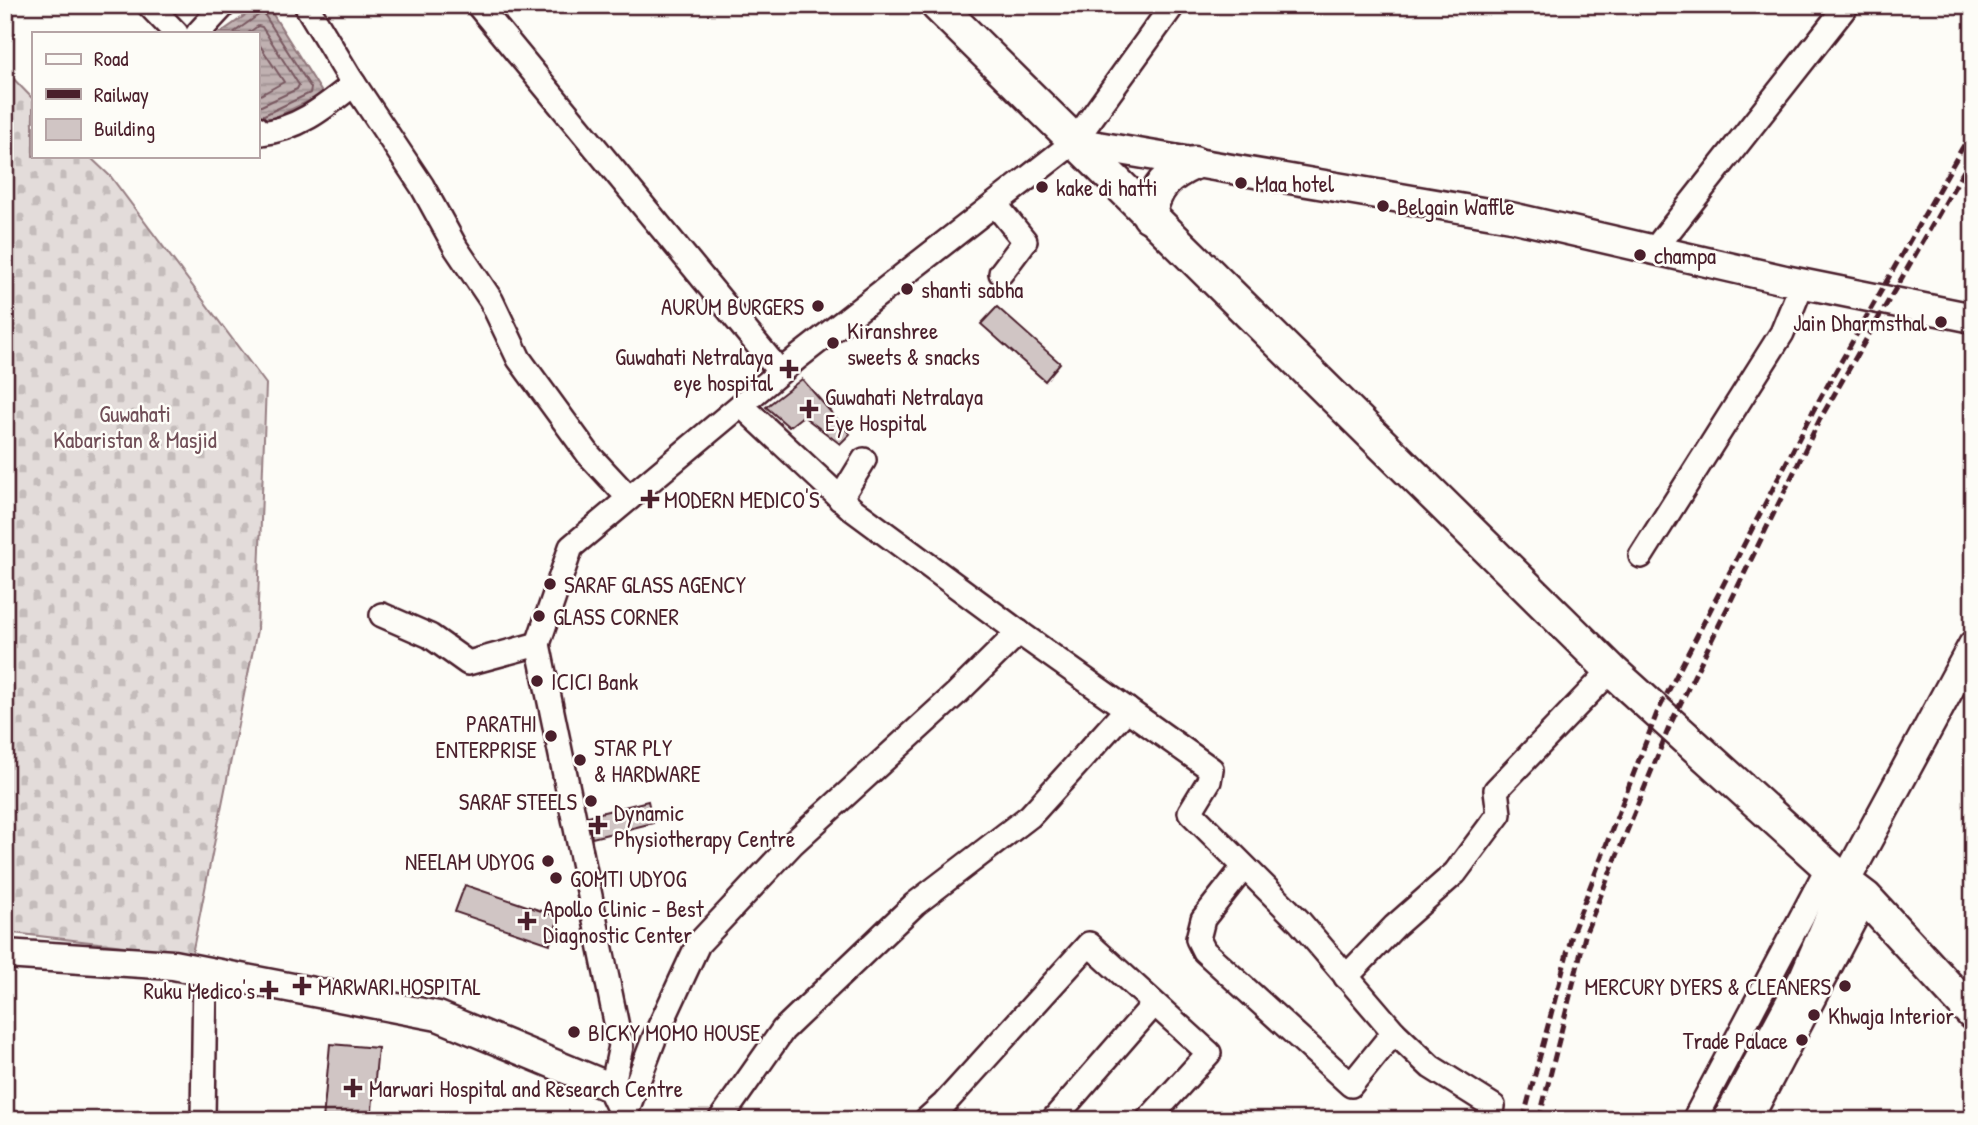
<svg xmlns="http://www.w3.org/2000/svg" width="1978" height="1125" viewBox="0 0 1978 1125" font-family="'Patrick Hand',sans-serif">
  <defs>
    <pattern id="cemetery-stones" width="16" height="16" patternUnits="userSpaceOnUse" patternTransform="scale(1.75)"><rect width="16" height="16" fill="#e3dcda"/><path d="M2 7V4a2 2 0 0 1 4 0v3zM10 15v-3a2 2 0 0 1 4 0v3z" fill="#c4bcbb"/></pattern>
    <pattern id="water-rules" width="6" height="5" patternUnits="userSpaceOnUse" patternTransform="scale(1.75)"><rect width="6" height="5" fill="#c0b1b1"/><path d="M0 2.5h6" fill="none" stroke="#9e8f90"/></pattern>
  </defs>
  <rect width="100%" height="100%" fill="#fdfcf7"/>
  <filter id="ink" filterUnits="userSpaceOnUse"><feTurbulence type="fractalNoise" baseFrequency=".0143" numOctaves="2"/><feDisplacementMap in="SourceGraphic" scale="14" xChannelSelector="R" yChannelSelector="G"/><feConvolveMatrix kernelMatrix="1 2 1 2 8 2 1 2 1" color-interpolation-filters="sRGB"/></filter>
  <g filter="url(#ink)">
    <!-- cemetery -->
    <path fill="url(#cemetery-stones)" stroke="#967e82" stroke-width="2" d="M5,70L33,99V156H89L111,177L266,384L257,630L192,954L5,932Z"/>
    <!-- water -->
    <path fill="url(#water-rules)" stroke="#91777b" stroke-width="2" d="M260,5H267L323,94L257,126V33H220Z"/>
    <g fill="none" stroke-linecap="round" stroke-linejoin="round">
      <!-- shore -->
      <g stroke="#795961" stroke-width="2">
        <path d="M233,33L260,14H264L311,88L310,93L262,116"/>
        <path d="M248,33L258,26L262,27L299,85L297,89L257,108"/>
        <path d="M257,41L284,82L257,97"/>
      </g>
    </g>
    <!-- building -->
    <g fill="#d0c5c4" stroke="#4a1f2b" stroke-width="2">
      <path d="M997,307L1060,363L1045,381L981,324Z"/>
      <path d="M802,379L850,434L840,444L803,416L789,427L766,407Z"/>
      <path d="M648,801L653,823L592,838L588,816Z"/>
      <path d="M465,885L559,917L550,944L455,912Z"/>
      <path d="M330,1044L378,1048L371,1120H323Z"/>
    </g>
    <g fill="none" stroke-linecap="round" stroke-linejoin="round">
      <defs>
        <g id="minor">
          <path d="M149,5L176,33"/>
          <path d="M306,5L350,78L422,186L456,248L491,300L519,359L589,455L629,498"/>
          <path d="M478,5L780,372"/>
          <path d="M198,33L224,5"/>
          <path d="M257,128L261,133C299,129 325,107 354,84"/>
          <path d="M995,204L1025,241L1001,273"/>
          <path d="M1654,250L1847,5"/>
          <path d="M741,405L852,509L1024,636L1211,769L1209,781L1190,812L1299,921L1394,1032L1431,1067L1493,1106L1491,1120"/>
          <path d="M840,499L864,460"/>
          <path d="M1641,556L1782,333L1802,284"/>
          <path d="M382,615L430,636L468,663L538,644"/>
          <path d="M1244,867L1203,919L1198,939L1204,951L1351,1085L1394,1032"/>
          <path d="M1346,977L1395,926L1455,873L1499,814L1496,790L1611,670"/>
          <path d="M612,1088L621,1046L538,644L571,547L797,358L1074,142L1173,5"/>
          <path d="M625,1115L654,1039L698,944L792,844L957,693L1019,632"/>
          <path d="M203,1120L205,971"/>
          <path d="M720,1120L783,1030L915,904L1030,816L1127,709"/>
          <path d="M926,1120L944,1104L1089,944L1209,1053L1148,1120"/>
          <path d="M1053,1120L1154,1004"/>
          <path d="M1694,1120L1828,867"/>
          <path d="M1750,1120L1866,898"/>
        </g>
        <g id="tertiary">
          <path d="M1074,142L1511,217L1785,280L1973,318"/>
          <path d="M5,954L173,965L438,1016L612,1088L627,1120"/>
          <path d="M1727,1120L1804,977L1845,882L1973,645"/>
        </g>
        <g id="secondary">
          <path d="M937,5L1611,670L1845,882L1866,898L1973,1014"/>
          <path d="M1149,216C1156,186 1166,176 1194,163"/>
        </g>
      </defs>
      <!-- minor casing -->
      <use href="#minor" stroke="#4a1f2b" stroke-width="28"/>
      <!-- tertiary casing -->
      <use href="#tertiary" stroke="#4a1f2b" stroke-width="33"/>
      <!-- secondary casing -->
      <use href="#secondary" stroke="#4a1f2b" stroke-width="37"/>
      <!-- minor -->
      <use href="#minor" stroke="#fdfcf7" stroke-width="23"/>
      <!-- tertiary -->
      <use href="#tertiary" stroke="#fdfcf7" stroke-width="28"/>
      <!-- secondary -->
      <use href="#secondary" stroke="#fdfcf7" stroke-width="32"/>
      <!-- rail -->
      <g stroke="#4a1f2b" stroke-width="5" stroke-dasharray="10 5" stroke-linecap="butt">
        <path d="M1523,1120L1573,931L1657,713L1813,411L1973,129"/>
        <path d="M1539,1120L1586,932L1670,725L1820,419L1973,155"/>
      </g>
    </g>
  </g>
  <!-- markers -->
  <g fill="#4a1f2b" stroke="#fdfcf7" stroke-width="2.5">
    <circle cx="1241" cy="183" r="7"/>
    <circle cx="1042" cy="187" r="7"/>
    <circle cx="1383" cy="206" r="7"/>
    <circle cx="1640" cy="255" r="7"/>
    <circle cx="907" cy="289" r="7"/>
    <circle cx="818" cy="306" r="7"/>
    <circle cx="1941" cy="322" r="7"/>
    <circle cx="833" cy="343" r="7"/>
    <path d="M785.5 358.5h7v7h7v7h-7v7h-7v-7h-7v-7h7z"/>
    <path d="M805.5 398.5h7v7h7v7h-7v7h-7v-7h-7v-7h7z"/>
    <path d="M646.5 488.5h7v7h7v7h-7v7h-7v-7h-7v-7h7z"/>
    <circle cx="550" cy="584" r="7"/>
    <circle cx="539" cy="616" r="7"/>
    <circle cx="537" cy="681" r="7"/>
    <circle cx="551" cy="736" r="7"/>
    <circle cx="580" cy="760" r="7"/>
    <circle cx="591" cy="801" r="7"/>
    <path d="M594.5 814.5h7v7h7v7h-7v7h-7v-7h-7v-7h7z"/>
    <circle cx="548" cy="861" r="7"/>
    <circle cx="556" cy="878" r="7"/>
    <path d="M523.5 910.5h7v7h7v7h-7v7h-7v-7h-7v-7h7z"/>
    <path d="M298.5 975.5h7v7h7v7h-7v7h-7v-7h-7v-7h7z"/>
    <circle cx="1845" cy="986" r="7"/>
    <path d="M265.5 979.5h7v7h7v7h-7v7h-7v-7h-7v-7h7z"/>
    <circle cx="1814" cy="1015" r="7"/>
    <circle cx="574" cy="1032" r="7"/>
    <circle cx="1802" cy="1040" r="7"/>
    <path d="M349.5 1077.5h7v7h7v7h-7v7h-7v-7h-7v-7h7z"/>
  </g>
  <g text-anchor="middle" dominant-baseline="central" stroke-width="5" stroke-linejoin="round" paint-order="stroke">
    <!-- poi labels -->
    <g font-size="23" fill="#4a1f2b" stroke="#fdfcf7" text-anchor="start">
      <text x="1255" y="183">Maa hotel</text>
      <text x="1056" y="187">kake di hatti</text>
      <text x="1397" y="206">Belgain Waffle</text>
      <text x="1654" y="255">champa</text>
      <text x="921" y="289">shanti sabha</text>
      <text x="804" y="306" text-anchor="end">AURUM BURGERS</text>
      <text x="1927" y="322" text-anchor="end">Jain Dharmsthal</text>
      <text x="847" y="330">Kiranshree<tspan x="847" dy="26">sweets &amp; snacks</tspan></text>
      <text x="773" y="356" text-anchor="end">Guwahati Netralaya<tspan x="773" dy="26">eye hospital</tspan></text>
      <text x="825" y="396">Guwahati Netralaya<tspan x="825" dy="26">Eye Hospital</tspan></text>
      <text x="664" y="499">MODERN MEDICO'S</text>
      <text x="564" y="584">SARAF GLASS AGENCY</text>
      <text x="553" y="616">GLASS CORNER</text>
      <text x="551" y="681">ICICI Bank</text>
      <text x="537" y="723" text-anchor="end">PARATHI<tspan x="537" dy="26">ENTERPRISE</tspan></text>
      <text x="594" y="747">STAR PLY<tspan x="594" dy="26">&amp; HARDWARE</tspan></text>
      <text x="577" y="801" text-anchor="end">SARAF STEELS</text>
      <text x="614" y="812">Dynamic<tspan x="614" dy="26">Physiotherapy Centre</tspan></text>
      <text x="534" y="861" text-anchor="end">NEELAM UDYOG</text>
      <text x="570" y="878">GOMTI UDYOG</text>
      <text x="543" y="908">Apollo Clinic - Best<tspan x="543" dy="26">Diagnostic Center</tspan></text>
      <text x="318" y="986">MARWARI HOSPITAL</text>
      <text x="1831" y="986" text-anchor="end">MERCURY DYERS &amp; CLEANERS</text>
      <text x="255" y="990" text-anchor="end">Ruku Medico's</text>
      <text x="1828" y="1015">Khwaja Interior</text>
      <text x="588" y="1032">BICKY MOMO HOUSE</text>
      <text x="1788" y="1040" text-anchor="end">Trade Palace</text>
      <text x="369" y="1088">Marwari Hospital and Research Centre</text>
    </g>
    <!-- park labels -->
    <g font-size="23" fill="#704e57" stroke="#fdfcf7">
      <text x="135" y="413">Guwahati<tspan x="135" dy="26">Kabaristan &amp; Masjid</tspan></text>
    </g>
  </g>
  <!-- margin -->
  <rect width="1978" height="1125" fill="none" stroke="#fdfcf7" stroke-width="28"/>
  <rect x="14" y="14" width="1950" height="1097" fill="none" stroke="#4a1f2b" stroke-width="2.5" filter="url(#ink)"/>
  <!-- legend -->
  <rect x="32" y="32" width="228" height="126" fill="#fdfcf7" stroke="#b5a4a5" stroke-width="2"/>
  <rect x="46" y="54" width="35" height="10" fill="#fdfcf7" stroke="#b5a4a5" stroke-width="2"/>
  <text x="94" y="66" font-size="21" fill="#4a1f2b">Road</text>
  <rect x="46" y="89" width="35" height="10" fill="#4a1f2b" stroke="#b5a4a5" stroke-width="2"/>
  <text x="94" y="102" font-size="21" fill="#4a1f2b">Railway</text>
  <rect x="46" y="119" width="35" height="21" fill="#d0c5c4" stroke="#b5a4a5" stroke-width="2"/>
  <text x="94" y="136" font-size="21" fill="#4a1f2b">Building</text>
</svg>
